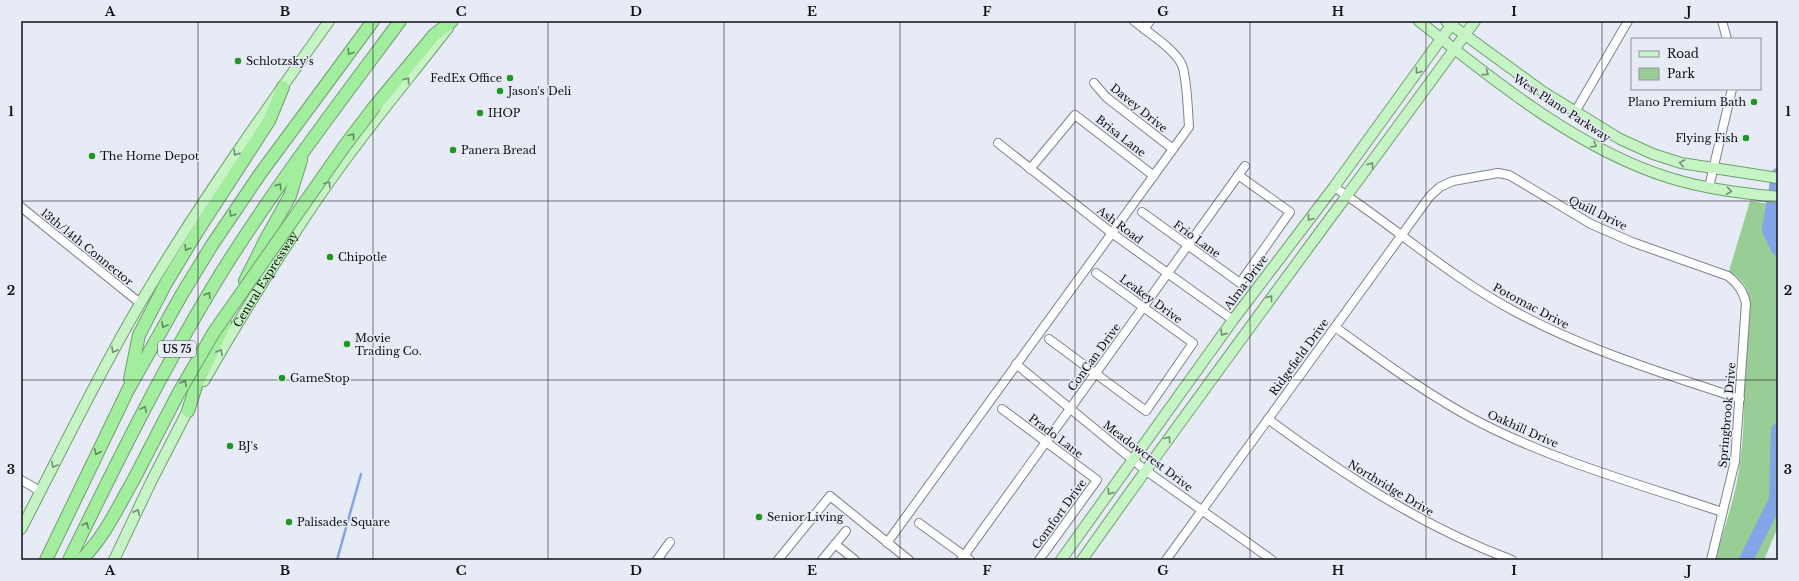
<svg xmlns="http://www.w3.org/2000/svg" width="1799" height="581" viewBox="0 0 1799 581" font-family="'Libre Baskerville',serif">
  <rect width="100%" height="100%" fill="#e6ebf5"/>
  <!-- green -->
  <path fill="#99cd96" d="M1750,201L1778,205V527L1764,560H1715C1724,528 1736,496 1740,463C1746,423 1743,384 1744,344C1744,314 1762,290 1729,271Z"/>
  <g fill="none" stroke-linecap="round" stroke-linejoin="round">
    <!-- stream -->
    <path stroke="#83a4e6" stroke-width="2.5" d="M337,560L361,474"/>
    <!-- river -->
    <g stroke="#83a4e6" stroke-width="14">
      <path d="M1778,175L1769,230L1778,249"/>
      <path d="M1746,560L1776,500L1778,430"/>
    </g>
    <defs>
      <g id="minor">
        <path d="M1722,21L1727,39"/>
        <path d="M1144,29L1150,21"/>
        <path d="M1094,83L1106,97L1173,149"/>
        <path d="M1575,112L1628,21"/>
        <path d="M998,143L1113,234L1233,320"/>
        <path d="M1030,169L1075,115L1154,176"/>
        <path d="M1334,187C1395,227 1450,277 1514,311C1586,350 1663,373 1740,399"/>
        <path d="M1709,187L1732,89"/>
        <path d="M21,207L140,303"/>
        <path d="M1142,212L1240,283L1290,212L1238,175"/>
        <path d="M1335,327C1382,361 1429,396 1481,423C1557,462 1642,485 1722,512"/>
        <path d="M1049,339L1146,411L1193,343L1096,273"/>
        <path d="M1016,364L1145,470L1272,560"/>
        <path d="M1002,409L1097,480L1039,560"/>
        <path d="M1268,419C1344,475 1423,527 1512,560"/>
        <path d="M21,480L40,491"/>
        <path d="M919,523L970,560"/>
        <path d="M887,543L1189,127C1188,112 1187,78 1182,65C1175,49 1147,32 1134,21"/>
        <path d="M835,544L855,560"/>
        <path d="M657,560L670,542"/>
        <path d="M778,560L830,496L909,560"/>
        <path d="M822,560L846,531"/>
        <path d="M961,560L1245,166"/>
        <path d="M1166,560L1430,196L1440,187L1453,181L1498,173L1509,175L1591,224L1632,242L1728,276C1738,284 1743,291 1746,303L1735,461L1711,560"/>
      </g>
      <g id="major">
        <path d="M1419,21C1493,80 1579,150 1670,178C1705,189 1742,193 1778,197"/>
        <path d="M1446,21L1542,91L1620,139L1653,154L1681,163L1778,178"/>
        <path id="s1" d="M204,381C238,321 275,262 314,204C355,143 403,86 448,28"/>
        <path d="M21,529C61,453 97,376 141,302C198,205 264,113 329,21"/>
        <path d="M114,560L151,482L191,404"/>
        <path d="M1061,560L1233,320L1334,187L1454,21"/>
        <path d="M1082,560C1210,378 1344,201 1475,21"/>
      </g>
      <g id="highway">
        <path d="M375,106L434,35L452,21"/>
        <path d="M245,281L266,239L290,196L301,160"/>
        <path d="M130,379L139,335L166,283L197,232L269,121L283,87"/>
        <path d="M188,411L196,386L225,323"/>
        <path d="M46,560L128,390L182,294L212,245L260,174L373,21"/>
        <path d="M69,560C117,462 165,364 223,270C277,184 339,103 400,21"/>
        <path d="M81,560C104,538 118,507 134,479"/>
      </g>
    </defs>
    <!-- minor casing -->
    <use href="#minor" stroke="#7e838c" stroke-width="10"/>
    <!-- major casing -->
    <use href="#major" stroke="#6fa06e" stroke-width="12"/>
    <!-- highway casing -->
    <use href="#highway" stroke="#6fa06e" stroke-width="14"/>
    <!-- minor -->
    <use href="#minor" stroke="#fff" stroke-width="8"/>
    <!-- major -->
    <use href="#major" stroke="#c7f4c5" stroke-width="10"/>
    <!-- highway -->
    <use href="#highway" stroke="#a2ed9e" stroke-width="12"/>
    <defs>
      <path id="highway-bridge" d="M134,479L178,394L214,332L346,144L375,106"/>
    </defs>
    <!-- highway-bridge casing -->
    <use href="#highway-bridge" stroke="#6fa06e" stroke-width="14" stroke-linecap="butt"/>
    <!-- highway-bridge -->
    <use href="#highway-bridge" stroke="#a2ed9e" stroke-width="12"/>
  </g>
  <!-- one-way arrows -->
  <defs><path id="oneway-chevron" d="M-2-3.5L2.5 0L-2 3.5" fill="none" stroke-width="1.6" stroke-linecap="round" stroke-linejoin="round"/></defs>
  <g stroke="#608a60">
    <use href="#oneway-chevron" transform="translate(350 52) rotate(126)"/>
    <use href="#oneway-chevron" transform="translate(352 136) rotate(-53)"/>
    <use href="#oneway-chevron" transform="translate(279 186) rotate(-55)"/>
    <use href="#oneway-chevron" transform="translate(232 214) rotate(124)"/>
    <use href="#oneway-chevron" transform="translate(187 248) rotate(121)"/>
    <use href="#oneway-chevron" transform="translate(208 295) rotate(-59)"/>
    <use href="#oneway-chevron" transform="translate(164 325) rotate(119)"/>
    <use href="#oneway-chevron" transform="translate(184 383) rotate(-61)"/>
    <use href="#oneway-chevron" transform="translate(144 409) rotate(-62)"/>
    <use href="#oneway-chevron" transform="translate(97 452) rotate(115)"/>
    <use href="#oneway-chevron" transform="translate(86 525) rotate(-64)"/>
  </g>
  <g stroke="#748e75">
    <use href="#oneway-chevron" transform="translate(1418 71) rotate(126)"/>
    <use href="#oneway-chevron" transform="translate(1486 73) rotate(36)"/>
    <use href="#oneway-chevron" transform="translate(407 80) rotate(-52)"/>
    <use href="#oneway-chevron" transform="translate(1594 145) rotate(30)"/>
    <use href="#oneway-chevron" transform="translate(236 153) rotate(125)"/>
    <use href="#oneway-chevron" transform="translate(1682 163) rotate(-167)"/>
    <use href="#oneway-chevron" transform="translate(1371 165) rotate(-54)"/>
    <use href="#oneway-chevron" transform="translate(328 184) rotate(-54)"/>
    <use href="#oneway-chevron" transform="translate(1729 191) rotate(8)"/>
    <use href="#oneway-chevron" transform="translate(1310 218) rotate(127)"/>
    <use href="#oneway-chevron" transform="translate(1270 298) rotate(-53)"/>
    <use href="#oneway-chevron" transform="translate(1223 333) rotate(125)"/>
    <use href="#oneway-chevron" transform="translate(114 350) rotate(119)"/>
    <use href="#oneway-chevron" transform="translate(220 352) rotate(-60)"/>
    <use href="#oneway-chevron" transform="translate(1168 439) rotate(-54)"/>
    <use href="#oneway-chevron" transform="translate(54 465) rotate(118)"/>
    <use href="#oneway-chevron" transform="translate(1110 492) rotate(126)"/>
    <use href="#oneway-chevron" transform="translate(137 512) rotate(-64)"/>
  </g>
  <!-- grid -->
  <path fill="none" stroke="#0f1114" stroke-width="1" stroke-opacity="0.55" d="M198,21V560M373,21V560M548,21V560M724,21V560M900,21V560M1075,21V560M1250,21V560M1426,21V560M1602,21V560M21,201H1778M21,380H1778"/>
  <!-- markers -->
  <g fill="#219625" stroke="#e6ebf5" stroke-width="1.5">
    <circle cx="238" cy="61" r="4"/>
    <circle cx="510" cy="78" r="4"/>
    <circle cx="500" cy="91" r="4"/>
    <circle cx="1754" cy="102" r="4"/>
    <circle cx="480" cy="113" r="4"/>
    <circle cx="1746" cy="138" r="4"/>
    <circle cx="453" cy="150" r="4"/>
    <circle cx="92" cy="156" r="4"/>
    <circle cx="330" cy="257" r="4"/>
    <circle cx="347" cy="344" r="4"/>
    <circle cx="282" cy="378" r="4"/>
    <circle cx="230" cy="446" r="4"/>
    <circle cx="759" cy="517" r="4"/>
    <circle cx="289" cy="522" r="4"/>
  </g>
  <g text-anchor="middle" dominant-baseline="central" stroke-width="3" stroke-linejoin="round" paint-order="stroke">
    <!-- shield labels -->
    <rect fill="#e6ebf5" stroke="#505258" stroke-width="1" x="158" y="341" width="38" height="16" rx="3"/>
    <g font-size="10" font-weight="bold" fill="#0f1114">
      <text x="177" y="349">US 75</text>
    </g>
    <!-- poi labels -->
    <g font-size="11" fill="#0f1114" stroke="#e6ebf5" text-anchor="start">
      <text x="246" y="61">Schlotzsky's</text>
      <text x="502" y="78" text-anchor="end">FedEx Office</text>
      <text x="508" y="91">Jason's Deli</text>
      <text x="1746" y="102" text-anchor="end">Plano Premium Bath</text>
      <text x="488" y="113">IHOP</text>
      <text x="1738" y="138" text-anchor="end">Flying Fish</text>
      <text x="461" y="150">Panera Bread</text>
      <text x="100" y="156">The Home Depot</text>
      <text x="338" y="257">Chipotle</text>
      <text x="355" y="338">Movie<tspan x="355" dy="13">Trading Co.</tspan></text>
      <text x="290" y="378">GameStop</text>
      <text x="238" y="446">BJ's</text>
      <text x="767" y="517">Senior Living</text>
      <text x="297" y="522">Palisades Square</text>
    </g>
    <!-- street labels -->
    <g font-size="11" fill="#0f1114" stroke="#e6ebf5">
      <text transform="translate(1139 108) rotate(39)">Davey Drive</text>
      <text transform="translate(1562 108) rotate(33)">West Plano Parkway</text>
      <text transform="translate(1121 136) rotate(38)">Brisa Lane</text>
      <text transform="translate(1598 213) rotate(26)">Quill Drive</text>
      <text transform="translate(1120 225) rotate(37)">Ash Road</text>
      <text transform="translate(1197 239) rotate(36)">Frio Lane</text>
      <text transform="translate(87 247) rotate(39)">13th/14th Connector</text>
      <text stroke="none"><textPath href="#s1" startOffset="119">Central Expressway</textPath></text>
      <text transform="translate(1246 282) rotate(-53)">Alma Drive</text>
      <text transform="translate(1151 299) rotate(36)">Leakey Drive</text>
      <text transform="translate(1531 306) rotate(28)">Potomac Drive</text>
      <text transform="translate(1094 357) rotate(-54)">ConCan Drive</text>
      <text transform="translate(1299 357) rotate(-54)">Ridgefield Drive</text>
      <text transform="translate(1727 415) rotate(-85)">Springbrook Drive</text>
      <text transform="translate(1523 429) rotate(24)">Oakhill Drive</text>
      <text transform="translate(1056 436) rotate(37)">Prado Lane</text>
      <text transform="translate(1148 456) rotate(37)">Meadowcrest Drive</text>
      <text transform="translate(1391 488) rotate(31)">Northridge Drive</text>
      <text transform="translate(1059 514) rotate(-54)">Comfort Drive</text>
    </g>
  </g>
  <!-- border -->
  <rect width="1799" height="581" fill="none" stroke="#e6ebf5" stroke-width="44"/>
  <!-- legend -->
  <rect x="1631" y="38" width="130" height="52" fill="#e6ebf5" stroke="#90949b"/>
  <rect x="1639" y="51" width="20" height="6" fill="#c7f4c5" stroke="#90949b"/>
  <text x="1667" y="58" font-size="12" fill="#0f1114">Road</text>
  <rect x="1639" y="68" width="20" height="12" fill="#99cd96" stroke="#90949b"/>
  <text x="1667" y="78" font-size="12" fill="#0f1114">Park</text>
  <rect x="22" y="22" width="1755" height="537" fill="none" stroke="#0f1114" stroke-width="1.5"/>
  <g font-size="13" text-anchor="middle" font-weight="bold" fill="#0f1114">
    <text x="110" y="16">A</text>
    <text x="285" y="16">B</text>
    <text x="461" y="16">C</text>
    <text x="636" y="16">D</text>
    <text x="812" y="16">E</text>
    <text x="987" y="16">F</text>
    <text x="1163" y="16">G</text>
    <text x="1338" y="16">H</text>
    <text x="1514" y="16">I</text>
    <text x="1689" y="16">J</text>
    <text x="11" y="116">1</text>
    <text x="1788" y="116">1</text>
    <text x="11" y="295">2</text>
    <text x="1788" y="295">2</text>
    <text x="11" y="474">3</text>
    <text x="1788" y="474">3</text>
    <text x="110" y="575">A</text>
    <text x="285" y="575">B</text>
    <text x="461" y="575">C</text>
    <text x="636" y="575">D</text>
    <text x="812" y="575">E</text>
    <text x="987" y="575">F</text>
    <text x="1163" y="575">G</text>
    <text x="1338" y="575">H</text>
    <text x="1514" y="575">I</text>
    <text x="1689" y="575">J</text>
  </g>
</svg>
